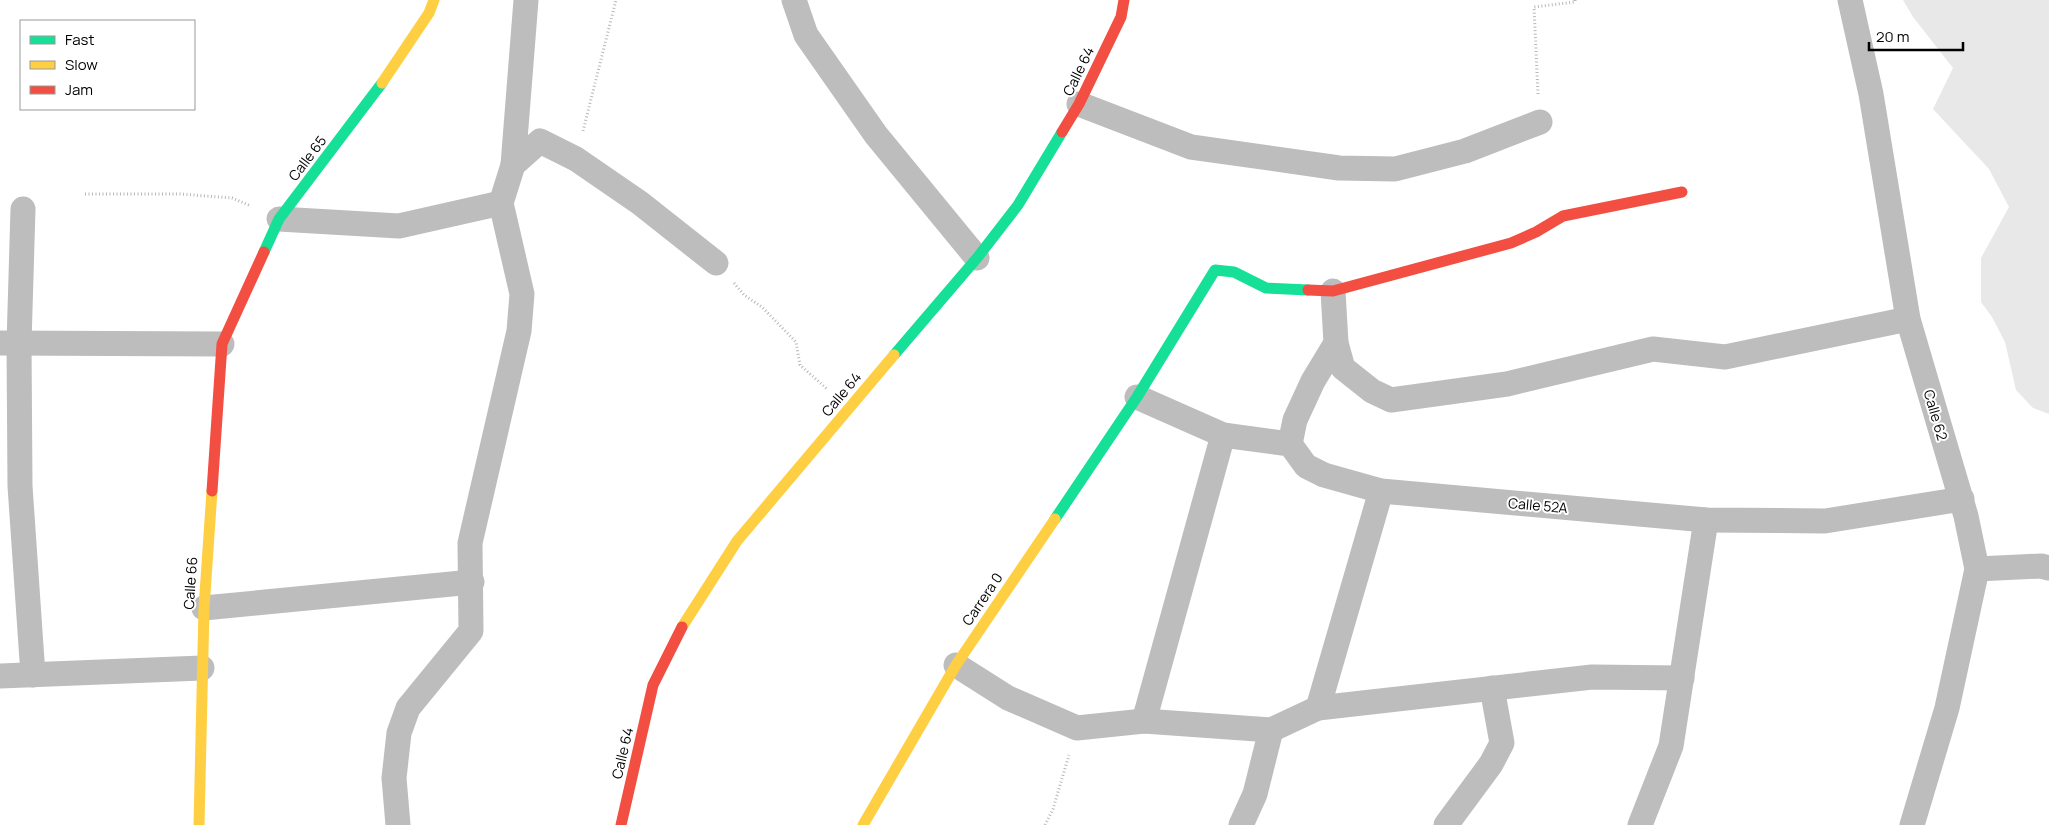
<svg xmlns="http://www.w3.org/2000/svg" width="2049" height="825" viewBox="0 0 2049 825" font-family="Manrope,sans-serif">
  <rect width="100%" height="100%" fill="#fff"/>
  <!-- green -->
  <path fill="#e8e8e8" d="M1903,0H2049V414L2033,408L2016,390L2005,342L1992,317L1981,302V258L2009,207L1989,169L1933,109L1953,68L1913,17Z"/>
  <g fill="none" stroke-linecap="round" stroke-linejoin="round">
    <!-- path -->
    <g stroke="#b8b8b8" stroke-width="3" stroke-dasharray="1 2.5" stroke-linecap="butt">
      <path d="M1538,94L1534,7L1575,2V0"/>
      <path d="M583,131L616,0"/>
      <path d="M85,194H180L232,198L251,206"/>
      <path d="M734,283L744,295L762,307L796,342L800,365L827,389"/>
      <path d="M1045,825L1053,809L1069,755"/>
    </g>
    <!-- street -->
    <g stroke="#bdbdbd" stroke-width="25">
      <path d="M794,0L806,35L876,135L977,258"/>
      <path d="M1850,0L1871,94L1908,319L1966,516L1977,569L1947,708L1912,825"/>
      <path d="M1079,104L1191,147L1339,168L1395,169L1465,151L1540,122"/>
      <path d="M513,165L540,141L576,159L640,203L716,263"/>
      <path d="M23,209L19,344L20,486L33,675"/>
      <path d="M279,219L399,226L501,203"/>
      <path d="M0,343L222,344"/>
      <path d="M1336,343L1343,368L1372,391L1391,400L1507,384L1653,349L1725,357L1908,319"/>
      <path d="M1137,397L1223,435L1290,444L1306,466L1324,475L1381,491L1706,520L1825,521L1962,499"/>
      <path d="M1290,444L1295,420L1313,381L1336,343L1333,291"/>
      <path d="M1977,569L2041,566L2049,568"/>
      <path d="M204,608L472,582"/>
      <path d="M956,665L1008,698L1077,728L1144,721L1271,730L1318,708L1592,677L1682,678"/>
      <path d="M0,676L202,668"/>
      <path d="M1318,708L1381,491"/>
      <path d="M1144,721L1223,435"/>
      <path d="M398,825L394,778L399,733L408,708L471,631L470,543L519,331L522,294L501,203L513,165L526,0"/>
      <path d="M1241,825L1255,794L1271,730"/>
      <path d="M1446,825L1491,764L1502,743L1492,688"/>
      <path d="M1640,825L1671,746L1706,520"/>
    </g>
    <!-- fast -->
    <g stroke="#16e098" stroke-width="11">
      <path d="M264,252L279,219L382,83"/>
      <path d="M894,355L977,258L1018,205L1062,132"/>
      <path d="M1055,519L1137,397L1215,270L1234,272L1266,288L1308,290"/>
    </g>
    <!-- slow -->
    <g stroke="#ffcf43" stroke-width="11">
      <path d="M382,83L429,13L434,0"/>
      <path d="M682,627L737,541L894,355"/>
      <path d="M199,825L204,608L212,491"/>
      <path d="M863,825L956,665L1055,519"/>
    </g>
    <!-- jam -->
    <g stroke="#f24e42" stroke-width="11">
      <path d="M1062,132L1079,104L1121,17L1124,0"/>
      <path d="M1308,290L1333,291L1511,243L1536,232L1563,216L1682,192"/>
      <path d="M212,491L222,344L264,252"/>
      <path d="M621,825L653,685L682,627"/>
    </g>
  </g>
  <g text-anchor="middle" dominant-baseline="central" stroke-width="4" stroke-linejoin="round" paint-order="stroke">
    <!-- street labels -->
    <g font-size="14" fill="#000" stroke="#fff">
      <text transform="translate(1078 71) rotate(-64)">Calle 64</text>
      <text transform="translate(307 158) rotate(-53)">Calle 65</text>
      <text transform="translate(841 394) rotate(-50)">Calle 64</text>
      <text transform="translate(1936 415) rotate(74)">Calle 62</text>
      <text transform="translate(1538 505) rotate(5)">Calle 52A</text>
      <text transform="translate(190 583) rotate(-86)">Calle 66</text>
      <text transform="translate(982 599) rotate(-56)">Carrera 0</text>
      <text transform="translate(622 753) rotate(-77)">Calle 64</text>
    </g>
  </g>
  <!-- legend -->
  <rect x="20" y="20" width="175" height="90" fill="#ffffff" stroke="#999999"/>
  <rect x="30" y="36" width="25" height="8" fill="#16e098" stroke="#999999"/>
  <text x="65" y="45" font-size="15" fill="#000000">Fast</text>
  <rect x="30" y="61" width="25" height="8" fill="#ffcf43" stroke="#999999"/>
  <text x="65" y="70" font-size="15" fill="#000000">Slow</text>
  <rect x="30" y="86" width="25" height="8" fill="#f24e42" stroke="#999999"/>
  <text x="65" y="95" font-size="15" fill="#000000">Jam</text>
  <!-- scale -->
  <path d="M1869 42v8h94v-8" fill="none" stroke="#000000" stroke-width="2.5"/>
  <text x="1876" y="42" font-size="15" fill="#000000" stroke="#ffffff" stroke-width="4" paint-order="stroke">20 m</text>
</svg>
